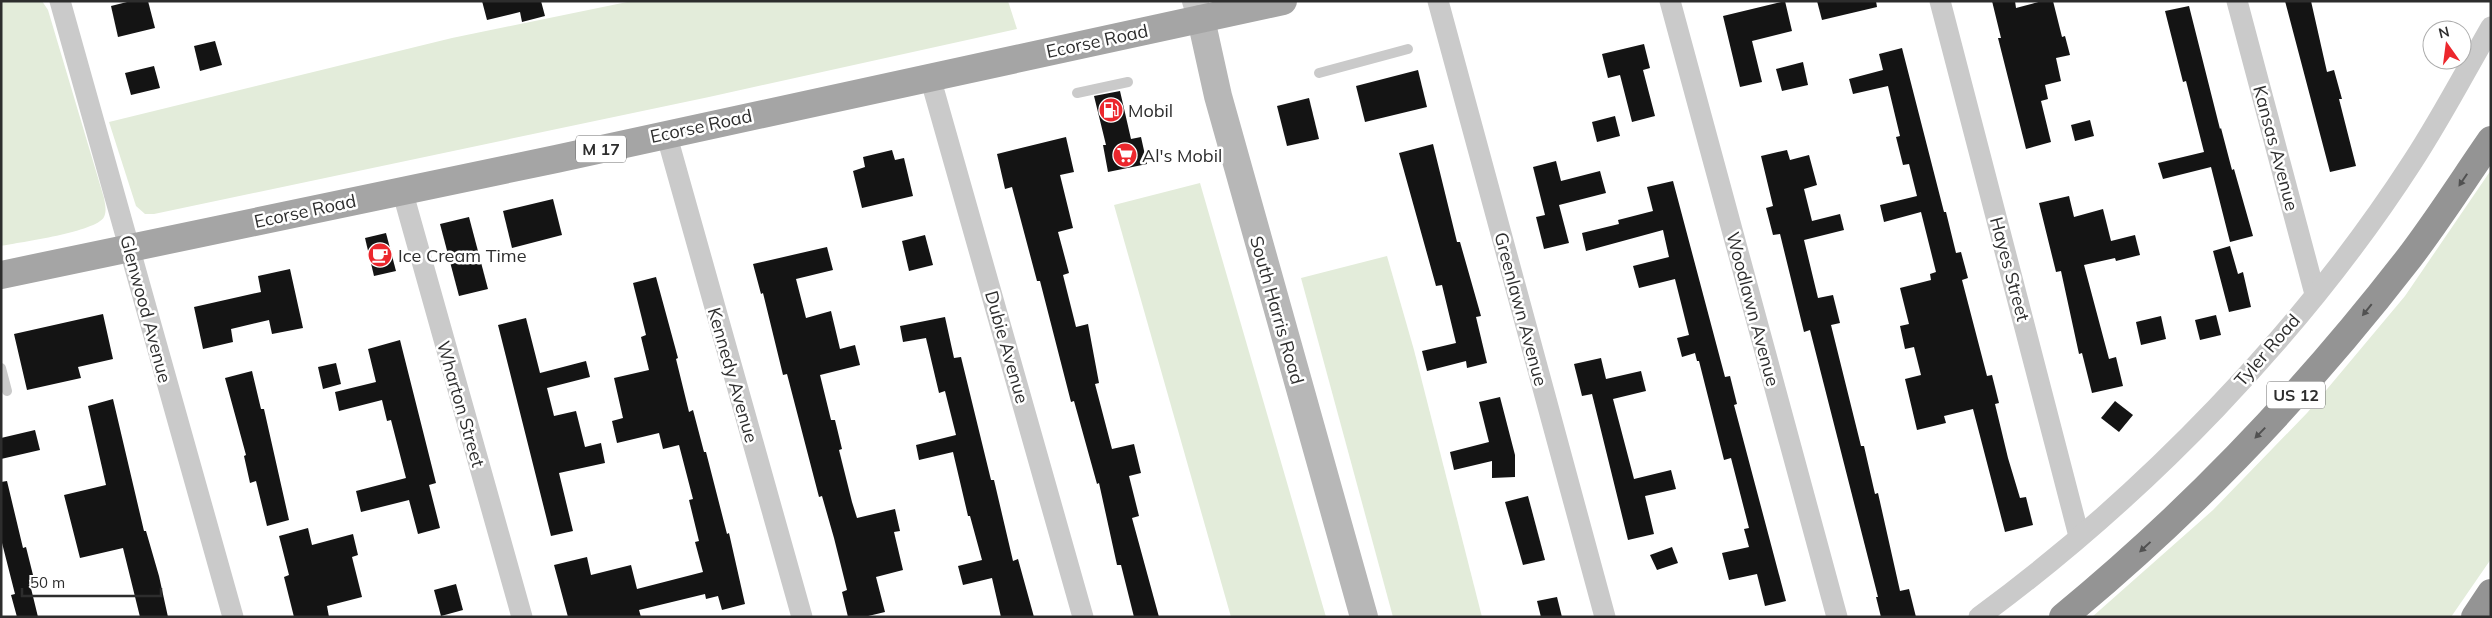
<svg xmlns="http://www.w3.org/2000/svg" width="2492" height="618" viewBox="0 0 2492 618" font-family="Mulish,sans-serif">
  <rect width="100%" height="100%" fill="#fff"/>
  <!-- green -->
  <g fill="#e3ecda">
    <path d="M1,1H42L48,10L104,198C105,204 107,211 104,217C96,232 21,242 1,246Z"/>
    <path d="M632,1H1008L1017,29L709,97L154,214H145L136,206L109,122L452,38Z"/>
    <path d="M2491,170V559L2451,617H2092L2213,510L2307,413L2405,296Z"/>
    <path d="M1200,183L1326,617H1231L1114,205Z"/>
    <path d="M1387,256L1414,350L1482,617H1393L1301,278Z"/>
  </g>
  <!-- building -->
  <g fill="#141414">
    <path d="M131,1H148L155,28L118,37L111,6Z"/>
    <path d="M482,1H541L545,16L522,22L520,12L487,20Z"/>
    <path d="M1785,1L1792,31L1752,41L1762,82L1740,87L1723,16Z"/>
    <path d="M1817,1H1876L1877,7L1822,20Z"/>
    <path d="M1992,1H2015L2016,8L2042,1H2053L2062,37L2065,36L2070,55L2056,58L2061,81L2045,85L2048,99L2041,101L2051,142L2026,149L1998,38H2001Z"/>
    <path d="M2285,1H2311L2327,72L2334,70L2342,99H2339L2356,166L2330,172Z"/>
    <path d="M2189,6L2220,129L2221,128L2232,170L2234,169L2253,236L2230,242L2211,167L2163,179L2158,163L2204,152L2186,81L2183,82L2165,11Z"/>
    <path d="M215,41L222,65L200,71L194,46Z"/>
    <path d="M1644,44L1650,68L1643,70L1655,116L1632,122L1620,75L1608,78L1602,54Z"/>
    <path d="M1902,48L1944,212H1946L1956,253L1961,252L1968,278L1962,280L1987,376L1992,375L1999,403L1995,404L2008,458L2020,498L2026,497L2033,525L2005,532L1973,409L1944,416L1946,423L1917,430L1905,379L1921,375L1914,347L1905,349L1900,326L1909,324L1900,288L1931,280L1930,274L1936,272L1921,212L1884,222L1880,205L1917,196L1909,164L1903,165L1896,137L1900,136L1888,86L1853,94L1849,79L1883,70L1879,54Z"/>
    <path d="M1803,62L1808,85L1782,91L1776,69Z"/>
    <path d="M154,66L160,88L131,95L125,73Z"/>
    <path d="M1418,70L1427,107L1365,122L1356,86Z"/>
    <path d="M1120,91L1131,139L1141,137L1147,164L1108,172L1103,145H1106L1094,96Z"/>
    <path d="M1309,98L1319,139L1287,146L1277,106Z"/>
    <path d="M1615,116L1620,136L1597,142L1592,122Z"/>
    <path d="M2090,120L2094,136L2075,141L2071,125Z"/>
    <path d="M1066,137L1074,172L1060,175L1073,228L1058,232L1069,273L1063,275L1076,327L1088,324L1099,383L1095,384L1112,449L1134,444L1141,473L1129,476L1139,516L1132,518L1159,617H1134L1121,565H1117L1099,483L1097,484L1074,401L1071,402L1040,281H1037L1012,187L1005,189L997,154Z"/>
    <path d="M1433,144L1457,242H1460L1481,316L1476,317L1487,363L1467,368L1466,361L1427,371L1422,351L1456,343L1442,285L1436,286L1399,153Z"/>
    <path d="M892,150L895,160L904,158L913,196L862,208L853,171L865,167L863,157Z"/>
    <path d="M1787,150L1790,160L1809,155L1817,185L1804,189L1812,221L1840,214L1844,230L1804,240L1818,298L1833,295L1840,323L1831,325L1861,446H1864L1875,494L1878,493L1900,591L1909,589L1916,617H1881L1876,597H1878L1810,330L1804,332L1780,234L1773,235L1766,208L1773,206L1761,156Z"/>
    <path d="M1556,161L1561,181L1600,171L1606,193L1559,205L1569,243L1544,249L1536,217L1545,215L1533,167Z"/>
    <path d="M1673,181L1725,377L1730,376L1737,404L1734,405L1786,601L1765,606L1757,574L1729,580L1722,553L1749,547L1744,529L1749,528L1731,458L1724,460L1699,361H1697L1695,353L1682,357L1677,338L1689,335L1675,279L1639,288L1633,266L1669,257L1663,230L1586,251L1582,233L1619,224L1618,220L1653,211L1647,187Z"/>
    <path d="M2069,196L2074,217L2103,209L2111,241L2135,235L2140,255L2116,261L2115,258L2084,265L2109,359L2116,357L2123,386L2092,393L2082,353L2079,354L2061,271L2056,272L2039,203Z"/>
    <path d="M553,199L562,235L512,248L503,211Z"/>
    <path d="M469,217L488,289L459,296L440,224Z"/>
    <path d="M386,233L396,271L374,276L365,238Z"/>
    <path d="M925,235L933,265L909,271L902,241Z"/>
    <path d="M2230,246L2238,274L2243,272L2251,307L2229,312L2213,251Z"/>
    <path d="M827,247L833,270L796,279L806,318L831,311L840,349L855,345L860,365L820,375L831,420H835L842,449L839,450L852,502L857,518L895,509L900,531L894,532L903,570L876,577L885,612L864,617H848L842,592L847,590L834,538L822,496L819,497L787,374L783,375L763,293L761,294L753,264Z"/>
    <path d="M290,269L303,328L272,334L269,320L231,329L233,342L203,349L194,307L261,292L258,276Z"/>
    <path d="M656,277L678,358L676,359L689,412L693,410L704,452H706L727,534L729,533L745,604L722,610L718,596L706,599L705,594L639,610L641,617H568L554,565L587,557L591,575L631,565L637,589L703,572L695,542L699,541L689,500L693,499L679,445L663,449L659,433L617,443L612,421L623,418L614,378L649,370L641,337L646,335L633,283Z"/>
    <path d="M103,314L113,359L78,367L81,378L27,390L14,334Z"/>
    <path d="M2216,315L2221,335L2200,340L2195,320Z"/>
    <path d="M2161,316L2166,339L2141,345L2136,322Z"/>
    <path d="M945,317L954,358L961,357L991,480H994L1013,561L1018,559L1034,617H1001L992,578L963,585L958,566L982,560L970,516H968L953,452L919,460L916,445L956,435L945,391L939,393L926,338L903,342L900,326Z"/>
    <path d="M526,318L540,373L586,361L590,377L547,388L554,416L576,411L585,447L601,443L605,463L559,473L573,531L551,536L498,325Z"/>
    <path d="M400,340L436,483L429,485L440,528L418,534L409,500L361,512L356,491L406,478L391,420L387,421L382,400L339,411L335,392L376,382L368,349Z"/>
    <path d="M1601,358L1606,379L1641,371L1646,391L1613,399L1634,479L1671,470L1676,489L1645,496L1654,534L1628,540L1592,394L1582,396L1574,364Z"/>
    <path d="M336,363L341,384L323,389L318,367Z"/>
    <path d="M252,371L261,409H264L289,520L267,526L256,481L250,483L244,456L246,455L225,378Z"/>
    <path d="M1500,397L1515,455V477L1492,478V461L1454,470L1450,452L1489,442L1479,402Z"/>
    <path d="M113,399L144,531H146L159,576L168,617H140L123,548L80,558L64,495L106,485L88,406Z"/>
    <path d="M2115,401L2133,415L2119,432L2101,418Z"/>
    <path d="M35,430L40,450L1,459V438Z"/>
    <path d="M7,481L23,548L26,547L34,579L29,580L38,617H17L11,595L15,594L1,539V482Z"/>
    <path d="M1528,496L1545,560L1523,565L1505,502Z"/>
    <path d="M308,528L312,545L353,534L358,555L352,557L362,597L327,606L329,617H294L284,577L289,575L279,536Z"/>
    <path d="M1672,547L1678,563L1657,570L1650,555Z"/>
    <path d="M456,584L463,610L441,616L434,590Z"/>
    <path d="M1557,597L1562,617H1541L1537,601Z"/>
  </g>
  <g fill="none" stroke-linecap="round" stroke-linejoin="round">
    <!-- service -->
    <g stroke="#cacaca" stroke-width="10">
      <path d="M1319,73L1408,49"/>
      <path d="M1077,93L1128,82"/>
      <path d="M1,368L7,391"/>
    </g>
    <!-- minor -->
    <g stroke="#cacaca" stroke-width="21">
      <path d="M60,1L233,617"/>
      <path d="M1438,1L1605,617"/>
      <path d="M1670,1L1837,617"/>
      <path d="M1940,1L2079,536"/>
      <path d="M2237,1L2315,294"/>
      <path d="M930,77L1083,617"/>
      <path d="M666,133L802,617"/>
      <path d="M402,190L522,617"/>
      <path d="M1979,617C2144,496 2302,333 2413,161C2441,118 2465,72 2491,27"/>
    </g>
    <!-- tertiary -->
    <path stroke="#cacaca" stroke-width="26" d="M1195,1L1201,19"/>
    <!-- secondary -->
    <path stroke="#b7b7b7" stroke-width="28" d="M1201,19L1218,96L1364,617"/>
    <!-- primary -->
    <path stroke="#a5a5a5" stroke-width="28" d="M1,275L556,159L1283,1"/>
    <!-- motorway -->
    <g stroke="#949494" stroke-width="28">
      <path d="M2063,617C2192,511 2307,390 2409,258C2438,220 2464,179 2491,140"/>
      <path d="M2475,617L2491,593"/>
    </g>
  </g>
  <!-- one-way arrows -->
  <defs><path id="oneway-solid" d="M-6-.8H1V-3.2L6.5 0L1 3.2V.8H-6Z" transform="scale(1.25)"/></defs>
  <g fill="#515151">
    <use href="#oneway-solid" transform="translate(2463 180) rotate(124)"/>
    <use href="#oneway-solid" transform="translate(2367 310) rotate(129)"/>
    <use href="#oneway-solid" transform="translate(2260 433) rotate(134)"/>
    <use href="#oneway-solid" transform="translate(2145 547) rotate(137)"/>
  </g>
  <!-- icons -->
  <defs>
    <symbol id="fuel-disc" viewBox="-11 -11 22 22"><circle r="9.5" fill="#ec272d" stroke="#fff"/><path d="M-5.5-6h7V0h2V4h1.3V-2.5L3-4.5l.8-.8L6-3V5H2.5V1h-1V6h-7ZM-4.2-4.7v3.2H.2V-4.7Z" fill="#fff"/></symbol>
    <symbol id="supermarket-disc" viewBox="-11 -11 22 22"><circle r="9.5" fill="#ec272d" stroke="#fff"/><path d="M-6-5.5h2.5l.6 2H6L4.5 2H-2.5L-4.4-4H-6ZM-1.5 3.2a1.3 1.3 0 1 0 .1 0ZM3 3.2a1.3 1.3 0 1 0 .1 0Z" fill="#fff"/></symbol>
    <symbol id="cafe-disc" viewBox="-11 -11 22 22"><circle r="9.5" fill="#ec272d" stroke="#fff"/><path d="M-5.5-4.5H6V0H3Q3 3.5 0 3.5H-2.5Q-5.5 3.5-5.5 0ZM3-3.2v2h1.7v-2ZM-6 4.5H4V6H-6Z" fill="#fff"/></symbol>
  </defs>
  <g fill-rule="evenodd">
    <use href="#fuel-disc" x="1097" y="96" width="28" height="28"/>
    <use href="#supermarket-disc" x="1111" y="141" width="28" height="28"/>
    <use href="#cafe-disc" x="366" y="241" width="28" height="28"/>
  </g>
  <g text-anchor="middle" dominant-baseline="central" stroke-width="5" stroke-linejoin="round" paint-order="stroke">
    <!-- shield labels -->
    <g fill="#fff" stroke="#6c6c6c" stroke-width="1">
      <rect x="576" y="135.5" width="50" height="27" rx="4"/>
      <rect x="2267" y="381.5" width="58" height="27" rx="4"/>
    </g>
    <g font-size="16" font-weight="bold" fill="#2d2d2d">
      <text x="601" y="149">M 17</text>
      <text x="2296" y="395">US 12</text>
    </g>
    <!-- street labels -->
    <g font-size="18" fill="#2d2d2d" stroke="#fff">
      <text transform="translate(1097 41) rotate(-12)">Ecorse Road</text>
      <text transform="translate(701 126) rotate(-12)">Ecorse Road</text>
      <text transform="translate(2276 148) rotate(75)">Kansas Avenue</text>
      <text transform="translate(305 211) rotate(-12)">Ecorse Road</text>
      <text transform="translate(2010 269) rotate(75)">Hayes Street</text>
      <text transform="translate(146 309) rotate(75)">Glenwood Avenue</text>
      <text transform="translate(1521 309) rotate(75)">Greenlawn Avenue</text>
      <text transform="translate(1753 309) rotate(75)">Woodlawn Avenue</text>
      <text transform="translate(1277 310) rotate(74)">South Harris Road</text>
      <text transform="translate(1007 347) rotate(74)">Dubie Avenue</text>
      <text transform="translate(2267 350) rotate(-49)">Tyler Road</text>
      <text transform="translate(733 375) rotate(74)">Kennedy Avenue</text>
      <text transform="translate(461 404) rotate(74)">Wharton Street</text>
    </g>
    <!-- poi labels -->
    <g font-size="18" fill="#2d2d2d" stroke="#fff" text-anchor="start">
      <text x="1128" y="110">Mobil</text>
      <text x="1142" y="155">Al's Mobil</text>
      <text x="398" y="255">Ice Cream Time</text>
    </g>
  </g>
  <!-- border -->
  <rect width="2492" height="618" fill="none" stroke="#2d2d2d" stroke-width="5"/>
  <!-- north arrow -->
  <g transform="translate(2447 45) rotate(346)"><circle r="24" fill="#ffffff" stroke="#ababab"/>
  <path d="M0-4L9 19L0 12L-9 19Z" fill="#ec272d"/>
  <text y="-8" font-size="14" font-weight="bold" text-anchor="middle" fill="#2d2d2d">N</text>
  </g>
  <!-- scale -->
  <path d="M22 588v8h139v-8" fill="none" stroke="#2d2d2d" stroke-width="2.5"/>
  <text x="30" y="588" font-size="15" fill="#2d2d2d" stroke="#ffffff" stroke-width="4" paint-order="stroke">50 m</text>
</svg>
